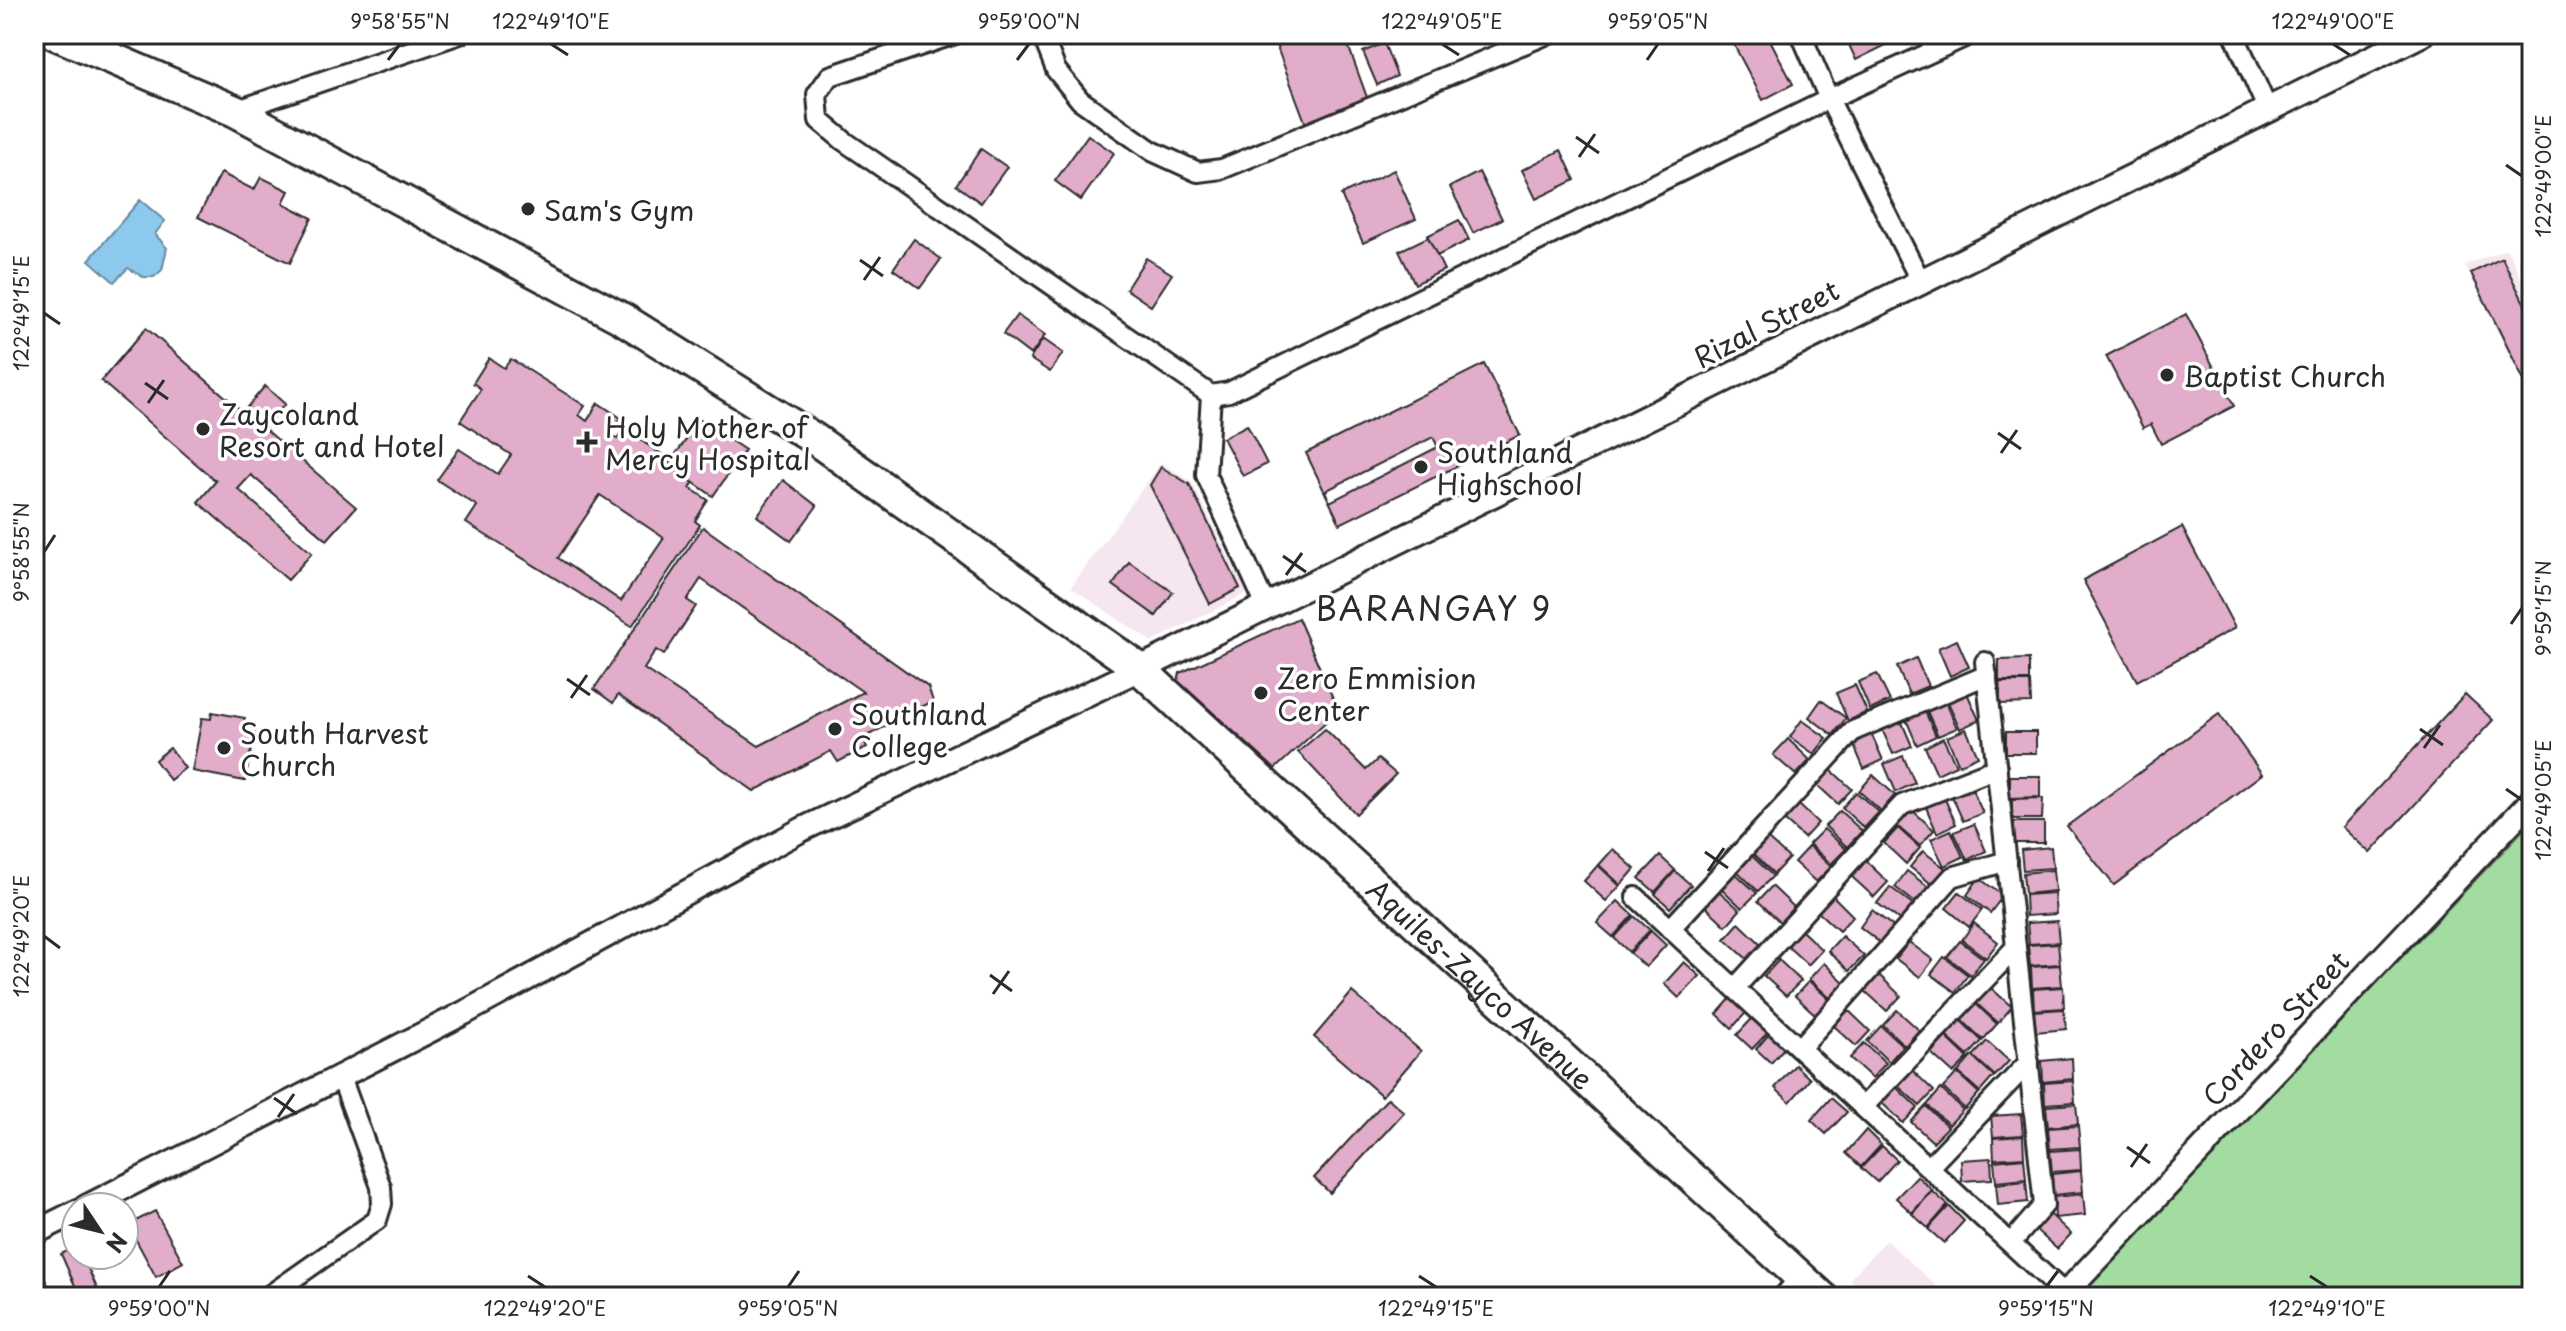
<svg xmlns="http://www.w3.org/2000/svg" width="2566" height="1331" viewBox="0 0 2566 1331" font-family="'Playpen Sans',sans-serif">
  <rect width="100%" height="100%" fill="#fff"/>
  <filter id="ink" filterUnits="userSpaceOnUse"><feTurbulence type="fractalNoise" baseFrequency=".0125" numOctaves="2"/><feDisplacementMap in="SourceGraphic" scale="16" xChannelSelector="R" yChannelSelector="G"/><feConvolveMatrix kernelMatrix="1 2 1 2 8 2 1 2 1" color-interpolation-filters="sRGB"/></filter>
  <g filter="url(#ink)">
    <!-- built -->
    <g fill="#f6e6ef">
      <path d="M2507,249L2532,301V401L2465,265Z"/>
      <path d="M1161,463L1191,481L1247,593L1152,642L1071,587Z"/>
      <path d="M1886,1240L1948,1297H1870L1850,1279Z"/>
    </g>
    <!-- green -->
    <path fill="#a3dca1" stroke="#678466" stroke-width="2" d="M2532,821V1297H2077Z"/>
    <!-- water -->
    <path fill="#8cc9ec" stroke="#658a9f" stroke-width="2" d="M140,200L165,221L155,234L167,248L162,270L154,277H143L128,268L114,282L89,260Z"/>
    <!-- building -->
    <g fill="#e1adca" stroke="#2b2b2b" stroke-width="2" fill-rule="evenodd">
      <path d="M1272,34H1344L1369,103L1307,127Z"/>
      <path d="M1754,34H1767L1793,84L1763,100L1734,45Z"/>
      <path d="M1844,34H1908L1856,60Z"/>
      <path d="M1384,43L1397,76L1377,85L1363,52Z"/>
      <path d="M1088,135L1114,153L1081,200L1055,181Z"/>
      <path d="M981,149L1007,167L981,203L956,185Z"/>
      <path d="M1561,150L1575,180L1536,199L1522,170Z"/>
      <path d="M1394,170L1416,219L1363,243L1341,195Z"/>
      <path d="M1479,172L1502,219L1473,233L1450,187Z"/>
      <path d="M221,173L254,190L261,177L289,191L283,203L312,218L290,263L198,217Z"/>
      <path d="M1459,220L1469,240L1437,256L1427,236Z"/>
      <path d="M1428,237L1444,270L1415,284L1399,251Z"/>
      <path d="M914,239L941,259L920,288L893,269Z"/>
      <path d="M1146,258L1172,274L1151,306L1126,289Z"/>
      <path d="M2502,258L2532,319V397L2471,273Z"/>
      <path d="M2532,259V293L2521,263Z"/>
      <path d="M2186,314L2234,406L2161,444L2151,424L2143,428L2106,356Z"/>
      <path d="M1017,315L1045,335L1031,355L1003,334Z"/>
      <path d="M146,328L243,412L265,386L285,404L264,428L356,507L327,540L251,475L238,489L312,553L288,580L198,502L216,481L101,381Z"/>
      <path d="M1043,339L1063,353L1050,372L1030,359Z"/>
      <path d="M489,358L504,368L511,359L585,406L579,415L587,421L598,403L621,418L610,435L617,439L623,429L697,477L690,488L708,500L695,521L700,525L632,626L466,523L477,506L437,480L459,449L498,474L511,455L460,421L481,389L473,383ZM600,495L664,538L621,601L558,558Z"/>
      <path d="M1484,364L1520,435L1340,524L1306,453ZM1433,437L1438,447L1330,502L1325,491Z"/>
      <path d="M700,420L745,450L713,496L668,465Z"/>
      <path d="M1247,425L1267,464L1243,476L1223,438Z"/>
      <path d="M1161,467L1189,484L1240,588L1210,604L1150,485Z"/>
      <path d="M783,480L817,506L791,541L757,516Z"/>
      <path d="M703,527L928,687L933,701L863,738L867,747L838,762L831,751L754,791L618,695L613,703L594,689ZM701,579L863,692L759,746L644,669L656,650L664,655L696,606L687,600Z"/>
      <path d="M2182,527L2235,628L2137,681L2083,580Z"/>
      <path d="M1129,562L1173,592L1156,616L1113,585Z"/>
      <path d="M1298,618L1336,705L1331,717L1275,769L1178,681L1180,673Z"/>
      <path d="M1957,640L1969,667L1950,676L1938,648Z"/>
      <path d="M1916,658L1928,686L1909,694L1897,667Z"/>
      <path d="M2029,659V681H1999V660Z"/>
      <path d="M1877,674L1890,701L1870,710L1858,682Z"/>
      <path d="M2000,682H2030L2031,703L2000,704Z"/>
      <path d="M1855,685L1867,712L1848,721L1836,693Z"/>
      <path d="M1967,693L1979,720L1960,729L1948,702Z"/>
      <path d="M2465,694L2493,720L2370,853L2342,827Z"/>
      <path d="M1821,700L1846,718L1833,735L1809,717Z"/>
      <path d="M1945,700L1957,728L1938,736L1926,709Z"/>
      <path d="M1924,709L1936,736L1917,745L1905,717Z"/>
      <path d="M212,712L245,718L243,727L255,730L245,781L192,771L202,718L211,719Z"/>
      <path d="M2219,714L2262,774L2114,885L2067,826Z"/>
      <path d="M1900,718L1912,746L1893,754L1881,727Z"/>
      <path d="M1802,720L1827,738L1814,754L1790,737Z"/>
      <path d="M1325,729L1366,770L1378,759L1396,774L1356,814L1298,752Z"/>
      <path d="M1966,729L1978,756L1959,765L1947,737Z"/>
      <rect x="2006" y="732" width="30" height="21"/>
      <path d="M1871,733L1883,760L1864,769L1852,741Z"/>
      <path d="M1943,738L1956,765L1937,774L1925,747Z"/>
      <path d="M1788,739L1810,760L1796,775L1773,755Z"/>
      <path d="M170,748L185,768L170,780L155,760Z"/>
      <path d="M1903,756L1915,783L1896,792L1884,764Z"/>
      <path d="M1830,769L1852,789L1838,804L1816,784Z"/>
      <path d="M1873,775L1895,795L1881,811L1859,791Z"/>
      <path d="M2010,776H2040V797L2010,798Z"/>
      <path d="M1970,785L1983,813L1963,821L1951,794Z"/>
      <path d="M1856,792L1879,812L1864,828L1842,808Z"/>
      <path d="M1944,797L1956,824L1937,833L1925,805Z"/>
      <path d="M2043,798L2042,819H2012V799Z"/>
      <path d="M1796,802L1818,823L1804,838L1782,818Z"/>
      <path d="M1912,810L1934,830L1920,846L1897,826Z"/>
      <path d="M1840,811L1862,831L1847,847L1825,826Z"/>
      <rect x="2014" y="822" width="30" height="21"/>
      <path d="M1974,824L1986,851L1967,860L1954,832Z"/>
      <path d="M1898,828L1920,848L1906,864L1884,843Z"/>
      <path d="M1824,829L1846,849L1831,864L1809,844Z"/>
      <path d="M1951,830L1963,857L1944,866L1931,839Z"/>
      <path d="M1767,838L1789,858L1774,874L1752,853Z"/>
      <path d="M1809,846L1831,867L1816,882L1794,862Z"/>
      <path d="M2051,847L2053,868L2023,870L2021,850Z"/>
      <path d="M1613,849L1635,869L1621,885L1599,865Z"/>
      <path d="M1923,851L1946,869L1934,886L1910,867Z"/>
      <path d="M1751,855L1773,876L1758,891L1736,870Z"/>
      <path d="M1660,856L1675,870L1655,892L1639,878Z"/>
      <path d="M1866,861L1888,882L1874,897L1852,877Z"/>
      <path d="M1598,865L1620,886L1606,901L1584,881Z"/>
      <path d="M2053,870L2055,891L2025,894L2023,873Z"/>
      <path d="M1675,871L1691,885L1670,908L1655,894Z"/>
      <path d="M1907,871L1931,889L1918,905L1895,887Z"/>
      <path d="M1735,873L1757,893L1742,908L1721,888Z"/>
      <path d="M1979,878L2003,896L1990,913L1967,895Z"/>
      <path d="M1772,886L1794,907L1780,922L1758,901Z"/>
      <path d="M1890,887L1914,905L1901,921L1877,903Z"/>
      <path d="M1718,890L1740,910L1726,926L1704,905Z"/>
      <path d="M1959,892L1982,910L1969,927L1946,908Z"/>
      <path d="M2054,893L2056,914L2026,916L2025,895Z"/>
      <path d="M1832,895L1853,916L1839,931L1817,911Z"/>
      <path d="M1618,901L1633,915L1613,937L1597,923Z"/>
      <path d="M1872,910L1896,929L1883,945L1860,927Z"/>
      <path d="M1634,916L1650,930L1629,952L1614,938Z"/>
      <path d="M2057,921L2059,942L2029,944L2027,923Z"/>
      <path d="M1739,923L1761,944L1747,959L1725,939Z"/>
      <path d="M1974,923L1998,942L1986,958L1962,940Z"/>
      <path d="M1800,929L1822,950L1808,965L1786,945Z"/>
      <path d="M1651,931L1666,945L1646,967L1630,953Z"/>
      <path d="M1842,936L1864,956L1849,971L1828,951Z"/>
      <path d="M1960,941L1984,959L1971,975L1947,957Z"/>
      <path d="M1909,942L1933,960L1920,977L1896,959Z"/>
      <path d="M2058,943L2060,964L2030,966L2028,945Z"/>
      <path d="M1944,957L1968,975L1955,992L1931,974Z"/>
      <path d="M1779,960L1801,981L1786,996L1764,976Z"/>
      <path d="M1684,962L1700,976L1679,998L1664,984Z"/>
      <path d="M1824,963L1846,984L1831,999L1809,979Z"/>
      <path d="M2060,965L2062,986L2032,988L2031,967Z"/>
      <path d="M1879,975L1901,996L1887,1011L1865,991Z"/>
      <path d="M1809,981L1831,1001L1817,1016L1795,996Z"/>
      <path d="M1990,987L2012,1007L1998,1023L1976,1003Z"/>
      <path d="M2063,987L2064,1008L2034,1010L2033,989Z"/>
      <path d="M1737,991L1753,1005L1732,1028L1717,1014Z"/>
      <path d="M1352,992L1421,1051L1382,1096L1314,1037Z"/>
      <path d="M1976,1004L1997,1024L1983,1040L1961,1019Z"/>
      <path d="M2064,1009L2066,1029L2036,1032L2034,1011Z"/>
      <path d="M1848,1010L1870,1031L1856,1046L1834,1026Z"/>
      <path d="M1897,1010L1919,1030L1905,1046L1883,1025Z"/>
      <path d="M1758,1012L1773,1027L1752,1049L1737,1035Z"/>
      <path d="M1960,1020L1982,1041L1968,1056L1946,1036Z"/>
      <path d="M1776,1026L1791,1040L1771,1063L1756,1049Z"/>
      <path d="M1881,1026L1903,1046L1889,1062L1867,1041Z"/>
      <path d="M1946,1037L1968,1058L1953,1073L1931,1053Z"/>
      <path d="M1987,1041L2009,1061L1995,1076L1973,1056Z"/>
      <path d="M1864,1043L1886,1063L1872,1078L1850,1058Z"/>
      <path d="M1972,1056L1994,1076L1980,1092L1958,1072Z"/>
      <path d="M2072,1058L2073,1079L2043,1082L2042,1061Z"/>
      <path d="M1795,1065L1810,1079L1790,1102L1775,1088Z"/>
      <path d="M1912,1070L1934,1091L1920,1106L1898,1086Z"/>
      <path d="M1957,1073L1979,1093L1965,1109L1943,1088Z"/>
      <path d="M2073,1081L2075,1102L2045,1104L2044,1083Z"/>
      <path d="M1896,1087L1918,1108L1903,1123L1882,1103Z"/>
      <path d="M1941,1089L1963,1110L1949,1125L1927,1105Z"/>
      <path d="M1388,1098L1404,1112L1330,1193L1314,1178Z"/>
      <path d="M1831,1098L1847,1112L1826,1134L1811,1120Z"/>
      <path d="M2076,1104L2078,1124L2048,1127L2046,1106Z"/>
      <path d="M1926,1106L1948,1127L1933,1142L1911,1122Z"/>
      <path d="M2021,1114L2023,1135L1993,1137L1991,1116Z"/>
      <path d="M2078,1126L2080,1147L2050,1149L2048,1128Z"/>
      <path d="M1866,1130L1881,1145L1861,1167L1846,1153Z"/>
      <path d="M2023,1136L2024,1157L1994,1159L1993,1138Z"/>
      <path d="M1882,1146L1897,1160L1877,1182L1861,1168Z"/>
      <path d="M2080,1149L2081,1170L2052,1172L2050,1151Z"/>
      <path d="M1991,1158L1992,1179L1962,1181L1961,1160Z"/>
      <path d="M2024,1158L2026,1179L1996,1182L1994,1161Z"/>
      <path d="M2081,1171L2083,1192L2053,1195L2052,1174Z"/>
      <path d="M1917,1176L1932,1190L1912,1213L1896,1198Z"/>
      <path d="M2026,1181L2028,1202L1998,1205L1996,1184Z"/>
      <path d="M1932,1191L1948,1205L1928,1228L1912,1214Z"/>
      <path d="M2083,1194L2085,1215L2055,1218L2054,1197Z"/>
      <path d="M1949,1206L1964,1221L1944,1243L1928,1229Z"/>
      <path d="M155,1211L183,1262L156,1277L128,1225Z"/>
      <path d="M2049,1213L2071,1234L2057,1249L2035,1229Z"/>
      <path d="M76,1247V1255H82L101,1297H80L61,1254Z"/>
      <path d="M37,1264L54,1297H34V1266Z"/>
    </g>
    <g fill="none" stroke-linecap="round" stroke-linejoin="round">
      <defs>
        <g id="minor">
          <path d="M955,34L830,76L817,94L819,120L844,141L1211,395L1229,392L1829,99L1971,34"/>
          <path d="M1042,34L1056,70L1080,100L1152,151L1198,172L1222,169L1548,34"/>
          <path d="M1801,34L1829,99L1920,280"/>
          <path d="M2234,34L2267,108"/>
          <path d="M235,111L460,34"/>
          <path d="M1211,395L1206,475L1266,606"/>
          <path d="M1985,662L2044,1205L2011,1243"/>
          <path d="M1636,897L2065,1294"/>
          <path d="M1670,929L1853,731L1987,675"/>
          <path d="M1735,988L1902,805L1997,768"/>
          <path d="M1800,1048L1952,877L2007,861"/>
          <path d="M1863,1107L2016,947"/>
          <path d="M1929,1167L2029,1062"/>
          <path d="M267,1297L377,1220L382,1204L381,1187L341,1077"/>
          <path d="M1783,1297L1800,1277"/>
        </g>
        <g id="tertiary">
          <path d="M86,1207L464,1013L803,829L1140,669"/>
          <path d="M34,1233L76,1212"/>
          <path d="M2062,1297L2532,800"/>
        </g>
        <path id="secondary" d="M1140,669L2421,34"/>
        <g id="trunk">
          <path id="s1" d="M55,34L235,111L623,319L813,438L1140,669L1822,1297"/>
        </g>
      </defs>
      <!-- minor casing -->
      <use href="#minor" stroke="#2b2b2b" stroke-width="24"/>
      <!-- tertiary casing -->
      <use href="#tertiary" stroke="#2b2b2b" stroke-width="28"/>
      <!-- secondary casing -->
      <use href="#secondary" stroke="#2b2b2b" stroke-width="30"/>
      <!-- trunk casing -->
      <use href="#trunk" stroke="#2b2b2b" stroke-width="36"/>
      <!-- minor -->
      <use href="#minor" stroke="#fff" stroke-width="18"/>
      <!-- tertiary -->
      <use href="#tertiary" stroke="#fff" stroke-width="22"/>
      <!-- secondary -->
      <use href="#secondary" stroke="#fff" stroke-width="24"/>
      <!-- trunk -->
      <use href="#trunk" stroke="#fff" stroke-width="30"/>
    </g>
  </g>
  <!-- ticks -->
  <path fill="none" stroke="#2b2b2b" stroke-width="3" d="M551,44L568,55M1442,44L1459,55M2333,44L2350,55M388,60L400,44M1017,60L1029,44M1647,60L1658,44M1576,137L1599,153M1579,157L1595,134M2506,165L2522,176M860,260L883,276M864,280L880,257M44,313L60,324M145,383L168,399M148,403L164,380M1998,433L2021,449M2001,453L2017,430M44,552L55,535M1283,556L1306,572M1286,575L1302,553M2511,624L2522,608M567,679L590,695M571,698L587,675M2420,729L2443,745M2424,748L2440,725M2506,789L2522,800M1705,852L1728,868M1708,871L1724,848M44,936L60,948M990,975L1012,991M993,994L1009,971M274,1098L297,1114M278,1117L294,1094M2127,1147L2150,1163M2131,1167L2147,1144M528,1276L545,1287M1419,1276L1436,1287M2310,1276L2327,1287M159,1287L170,1271M788,1287L799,1271M2046,1287L2058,1271"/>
  <!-- markers -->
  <g fill="#2b2b2b" stroke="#fff" stroke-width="3">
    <circle cx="528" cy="209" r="8"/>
    <circle cx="2167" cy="375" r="8"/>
    <circle cx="203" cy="429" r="8"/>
    <path d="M583 430h8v8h8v8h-8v8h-8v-8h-8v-8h8z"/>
    <circle cx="1421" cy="467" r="8"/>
    <circle cx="1261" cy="693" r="8"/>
    <circle cx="835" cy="729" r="8"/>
    <circle cx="224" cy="748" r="8"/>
  </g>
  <g text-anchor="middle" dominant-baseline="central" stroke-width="7" stroke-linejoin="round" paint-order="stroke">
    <!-- poi labels -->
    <g font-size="28" fill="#2b2b2b" stroke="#fff" text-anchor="start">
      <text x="544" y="209">Sam's Gym</text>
      <text x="2183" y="375">Baptist Church</text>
      <text x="219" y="413">Zaycoland<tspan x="219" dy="32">Resort and Hotel</tspan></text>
      <text x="605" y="426">Holy Mother of<tspan x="605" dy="32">Mercy Hospital</tspan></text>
      <text x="1437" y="451">Southland<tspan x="1437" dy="32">Highschool</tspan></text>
      <text x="1277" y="677">Zero Emmision<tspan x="1277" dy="32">Center</tspan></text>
      <text x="851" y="713">Southland<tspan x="851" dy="32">College</tspan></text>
      <text x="240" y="732">South Harvest<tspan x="240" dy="32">Church</tspan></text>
    </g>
    <!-- street labels -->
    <g font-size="28" fill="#2b2b2b" stroke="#fff">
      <text transform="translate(1766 323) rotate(-27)">Rizal Street</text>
      <text stroke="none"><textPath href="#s1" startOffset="1724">Aquiles-Zayco Avenue</textPath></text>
      <text transform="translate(2275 1028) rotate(-47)">Cordero Street</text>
    </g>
    <!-- quarter labels -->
    <g font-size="32" letter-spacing="2" fill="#2b2b2b" stroke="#fff">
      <text x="1434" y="608">BARANGAY 9</text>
    </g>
  </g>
  <!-- margin -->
  <rect width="2566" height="1331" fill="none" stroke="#fff" stroke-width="88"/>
  <!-- north arrow -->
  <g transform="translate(100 1231) rotate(125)"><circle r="38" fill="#ffffff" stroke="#aaaaaa" stroke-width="2"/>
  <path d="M0-6L14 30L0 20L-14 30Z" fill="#2b2b2b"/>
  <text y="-12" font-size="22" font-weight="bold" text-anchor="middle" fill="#2b2b2b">N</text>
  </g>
  <rect x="44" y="44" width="2478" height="1243" fill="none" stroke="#2b2b2b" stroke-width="3"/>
  <g font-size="20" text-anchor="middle" fill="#2b2b2b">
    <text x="400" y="29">9°58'55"N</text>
    <text x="551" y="29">122°49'10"E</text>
    <text x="1029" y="29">9°59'00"N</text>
    <text x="1442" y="29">122°49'05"E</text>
    <text x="1658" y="29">9°59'05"N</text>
    <text x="2333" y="29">122°49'00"E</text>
    <text transform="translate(2544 176) rotate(-90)" y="7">122°49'00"E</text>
    <text transform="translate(22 313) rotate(-90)" y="7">122°49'15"E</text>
    <text transform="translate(22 552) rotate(-90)" y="7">9°58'55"N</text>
    <text transform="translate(2544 608) rotate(-90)" y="7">9°59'15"N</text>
    <text transform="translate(2544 800) rotate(-90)" y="7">122°49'05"E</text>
    <text transform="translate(22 936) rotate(-90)" y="7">122°49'20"E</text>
    <text x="159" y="1316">9°59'00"N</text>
    <text x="545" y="1316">122°49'20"E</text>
    <text x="788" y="1316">9°59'05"N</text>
    <text x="1436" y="1316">122°49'15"E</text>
    <text x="2046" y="1316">9°59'15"N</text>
    <text x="2327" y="1316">122°49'10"E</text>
  </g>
</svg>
